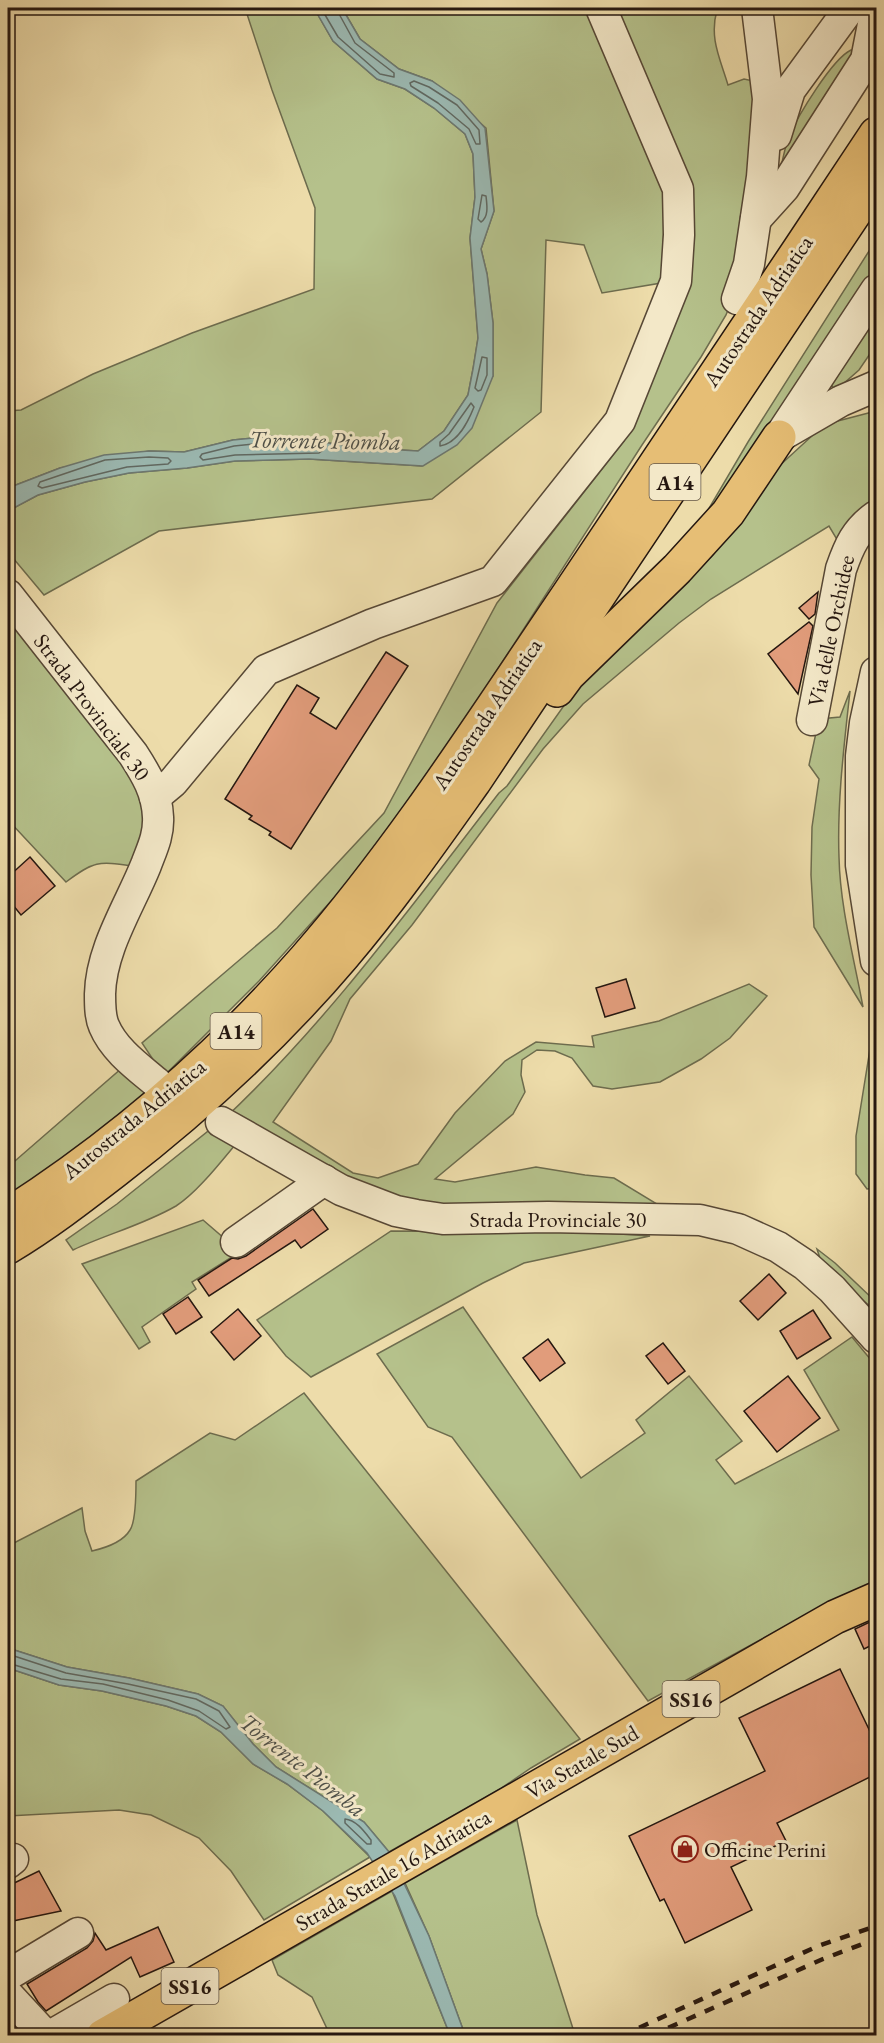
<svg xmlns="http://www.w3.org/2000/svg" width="884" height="2043" viewBox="0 0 884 2043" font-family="'EB Garamond',serif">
  <rect width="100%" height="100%" fill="#eddcaa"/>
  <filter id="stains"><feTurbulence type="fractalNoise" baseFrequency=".00333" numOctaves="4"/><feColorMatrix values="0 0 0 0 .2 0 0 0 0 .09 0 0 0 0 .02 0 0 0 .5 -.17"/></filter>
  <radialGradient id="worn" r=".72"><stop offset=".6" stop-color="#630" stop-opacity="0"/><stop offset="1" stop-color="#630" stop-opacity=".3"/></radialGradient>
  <!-- green -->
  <g fill="#b5c18b" stroke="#6d6c4e" stroke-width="1.5">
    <path d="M245,8H314L333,41L377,79L405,89L434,108L465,134L473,154L475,197L470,238L478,338L473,369L468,395L444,431L418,451L367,448L275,436L233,440L184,452L149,451L60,468L8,488V411L21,410L93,374L192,333L314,289L315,208L272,90Z"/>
    <path d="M342,8H593L666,192L661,283L602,293L584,245L546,240L541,412L432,499L159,531L44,595L8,552V511L38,495L85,482L129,473L187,468L235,461L309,459L422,466L493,376V323L487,274L481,249L494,211L486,128L432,81L399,69L360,39Z"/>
    <path d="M606,8H711L717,10C709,38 720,58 728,85L744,79L758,82L744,269L726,315L701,357L642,445L440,759L377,850L259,981L164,1076L142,1043L277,928L384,813L497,603L624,441L618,438L687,255Z"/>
    <path d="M851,50H855L779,177C782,163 784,150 789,136C798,116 832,59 851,50Z"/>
    <path d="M876,240V276L720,510H708L748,442Z"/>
    <path d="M876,311V345L859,370L835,391L830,383Z"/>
    <path d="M876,411V506L842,548L829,526L711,599L679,623L583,704L543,749L412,925L350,999L331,1041L273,1122L353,1173L378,1178L418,1164L455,1113L505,1061L536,1042L594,1047L592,1036L659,1021L749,984L767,996L730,1038L701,1059L660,1082L612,1089L593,1086L572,1058L555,1051L537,1050L522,1060L521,1075L525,1092L513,1114L435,1179L455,1182L536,1167L585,1175L614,1178L657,1204L582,1207L397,1203L223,1120C327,1023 412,905 499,793L507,786L580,683L713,555L777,468L814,434L834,422Z"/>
    <path d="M8,611L129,760L150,811L132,866C98,861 94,861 66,882L8,820Z"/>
    <path d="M850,691C844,746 837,802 839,857C840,907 854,958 863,1007L814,927L811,875L812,827L819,779L809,765L819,719L840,717Z"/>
    <path d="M871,1043H876V1188L867,1189L856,1174V1136Z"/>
    <path d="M122,1068L150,1090L66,1156L8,1196V1167Z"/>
    <path d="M217,1124L240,1139C223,1159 198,1192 176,1206C143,1225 107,1234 73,1250L66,1240L117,1204Z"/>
    <path d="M203,1220L240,1252L192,1282L196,1289L142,1327L150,1342L139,1349L82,1264Z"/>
    <path d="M391,1231L589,1232L650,1236L524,1263L483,1283L311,1377L286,1356L257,1320Z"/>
    <path d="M817,1249L835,1263L876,1302V1311L823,1268Z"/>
    <path d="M463,1307L581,1478L645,1433L636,1420L689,1376L742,1441L716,1460L735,1484L839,1430L804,1370L852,1337L876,1366V1583L786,1626L648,1701L452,1437L428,1427L377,1354Z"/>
    <path d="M304,1393L580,1739L531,1768L500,1789L389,1852L364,1822L276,1767L253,1744L223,1706L198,1694L129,1678L67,1667L8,1648V1546L82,1508L85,1531L92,1551C105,1548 123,1542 130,1530C136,1521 136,1492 136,1481L210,1433L235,1440Z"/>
    <path d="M8,1668L59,1685L102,1691L166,1706L196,1716L221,1732L253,1764L287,1784L323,1811L370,1857L264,1920L231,1871L199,1838L151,1815L119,1810L8,1816Z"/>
    <path d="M517,1820L537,1915L575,2035H465L429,1936L405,1883Z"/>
    <path d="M392,1891L450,2035H330L312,1997L278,1975L272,1960Z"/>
  </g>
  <!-- water -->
  <g fill="#9bb9b2" stroke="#6c7871" stroke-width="1.5">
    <path d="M314,8H342L360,39L399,69L432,81L460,100L485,128L494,211L481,249L487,274L493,323V376L472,428L457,445L423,466L309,459L235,461L187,468L129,473L85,482L38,495L8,511V488L60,468L104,455L149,451L184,452L233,440L275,436L367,448L418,451L444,431L468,395L473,369L478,338L470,238L475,197L473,154L465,134L434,108L405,89L377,79L333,41Z"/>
    <path d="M8,1648L67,1667L129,1678L198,1694L223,1706L253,1744L276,1767L364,1822L389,1852L410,1896L429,1936L465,2035H450L395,1896L367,1853L323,1811L287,1784L253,1764L221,1732L196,1716L166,1706L102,1691L59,1685L8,1668Z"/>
  </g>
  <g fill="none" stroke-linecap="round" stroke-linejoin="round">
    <!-- shore -->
    <g stroke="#606861" stroke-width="1.5">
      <path d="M321,8L338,37L380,74L394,77V73L355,43L338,12L337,8"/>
      <path d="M414,81L429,87L457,105L479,130L480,144H476L469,129L438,103L411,86L410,83Z"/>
      <path d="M482,195L486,196C487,205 489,217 481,222L478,219Z"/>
      <path d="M482,357L487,358V375L481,390L478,391L475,388Z"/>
      <path d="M471,403L474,407C468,422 458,443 440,446V442L449,434Z"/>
      <path d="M275,442L319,447L322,451L319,453L235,455L203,460L200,457L202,454L234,446Z"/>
      <path d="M149,457L168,458L171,461L168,464L127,467L42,488L38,486L40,482L105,460Z"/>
      <path d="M8,1654L66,1673L128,1684L196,1699L219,1711L230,1727L226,1729L199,1711L168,1700L103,1684L61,1679L8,1663"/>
      <path d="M345,1819C356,1820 364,1831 371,1840V1844H367L345,1823Z"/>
    </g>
  </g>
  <!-- building -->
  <g fill="#e19c7b" stroke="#251710" stroke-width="1.5">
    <path d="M818,592L815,614L809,619L799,608Z"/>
    <path d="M809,622L813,626L798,694L768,654Z"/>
    <path d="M386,652L408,666L291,849L269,835L271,832L249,819L252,816L225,799L297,685L319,698L310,713L336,729Z"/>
    <path d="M30,857L55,886L21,915L8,899V877Z"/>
    <path d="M626,979L635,1008L605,1017L596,988Z"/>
    <path d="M313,1209L328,1229L301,1248L295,1240L209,1296L198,1280L232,1258L238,1259L246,1256Z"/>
    <path d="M769,1274L786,1293L758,1320L740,1301Z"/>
    <path d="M188,1297L202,1317L176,1334L163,1314Z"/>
    <path d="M238,1309L261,1336L234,1360L211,1332Z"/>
    <path d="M813,1310L831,1338L797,1359L780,1331Z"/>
    <path d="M548,1339L565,1363L540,1381L523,1358Z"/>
    <path d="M663,1343L685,1371L668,1384L646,1356Z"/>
    <path d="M788,1376L820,1418L777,1452L744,1411Z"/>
    <path d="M876,1619V1643L864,1649L855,1629Z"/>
    <path d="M840,1669L876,1744V1774L777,1823L786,1841L731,1867L752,1910L685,1943L664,1899L660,1901L629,1836L765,1771L739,1718Z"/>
    <path d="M39,1871L61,1911L8,1922V1886Z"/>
    <path d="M158,1927L174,1962L140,1977L131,1957L46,2011L38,2002L27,1984L87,1948L93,1941L95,1933L106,1950Z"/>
  </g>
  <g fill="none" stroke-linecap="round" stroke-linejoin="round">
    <defs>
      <g id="minor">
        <path d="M776,135L790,90L850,8"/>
        <path d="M756,219L784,188L866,60L874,19V8"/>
        <path d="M737,299L749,264L762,177L768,99L757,8"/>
        <path d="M784,434L841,401L876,386"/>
        <path d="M779,437L876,290"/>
        <path d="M8,595L133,754C146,774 157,792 158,817C159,835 152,849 146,865C129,907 101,949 100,994C100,1005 100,1017 104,1026C114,1050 138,1067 157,1083"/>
        <path d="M876,672L865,723L861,756V865L876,961"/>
        <path d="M812,720L841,569C849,546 856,530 876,516"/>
        <path d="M155,797L173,782L266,670L373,624L493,581L620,421L676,281L679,235L678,189L601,8"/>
        <path d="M221,1122L341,1190L396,1211L416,1215L443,1219L548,1217L700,1220L738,1229L778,1247L805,1265L832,1289L876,1338"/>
        <path d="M236,1242L324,1180"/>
        <path d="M8,1863L13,1859"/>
        <path d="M8,1975L78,1933"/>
        <path d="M8,1995L46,2036"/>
        <path d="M50,2036L114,1999"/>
      </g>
      <path id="major" d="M103,2036L835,1617L876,1599"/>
      <g id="highway">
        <path d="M557,690L568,675L677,569L728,513L779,437"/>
        <path d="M8,1215C117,1145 219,1057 305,959C403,847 484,719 568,595C671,441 774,288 876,134"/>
        <path d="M8,1247C45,1225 80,1198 115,1171C198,1107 275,1036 343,956C390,901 432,841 474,782L876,181"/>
      </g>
    </defs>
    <!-- minor casing -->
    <use href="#minor" stroke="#574836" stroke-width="33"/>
    <!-- major casing -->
    <use href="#major" stroke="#251710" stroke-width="36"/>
    <!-- highway casing -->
    <use href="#highway" stroke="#251710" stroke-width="36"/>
    <!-- minor -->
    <use href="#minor" stroke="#f3e8c8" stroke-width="30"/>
    <!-- major -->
    <use href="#major" stroke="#e6be75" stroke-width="33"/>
    <!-- highway -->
    <use href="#highway" stroke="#e6be75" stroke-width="33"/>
    <!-- rail -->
    <g stroke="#251710" stroke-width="4.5" stroke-dasharray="10 10" stroke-linecap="butt">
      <path d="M621,2036L818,1946L876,1926"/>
      <path d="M650,2036L823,1959L876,1939"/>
    </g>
  </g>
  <!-- icons -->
  <defs>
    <symbol id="shop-ring" viewBox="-11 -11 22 22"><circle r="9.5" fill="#f3e8c8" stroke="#8f2418" stroke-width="1.5"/><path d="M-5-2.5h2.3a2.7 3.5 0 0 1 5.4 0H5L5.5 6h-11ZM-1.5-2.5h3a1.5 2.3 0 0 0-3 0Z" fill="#8f2418"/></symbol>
  </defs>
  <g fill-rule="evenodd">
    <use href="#shop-ring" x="670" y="1834" width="30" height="30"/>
  </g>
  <g text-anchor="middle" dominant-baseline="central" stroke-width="6" stroke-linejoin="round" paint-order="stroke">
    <!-- shield labels -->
    <g fill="#f3e8c8" stroke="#635647" stroke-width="1.5">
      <rect x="649.5" y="464" width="51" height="36" rx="4.5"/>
      <rect x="210.5" y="1013" width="51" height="36" rx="4.5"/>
      <rect x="662.5" y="1681" width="57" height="36" rx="4.5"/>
      <rect x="161.5" y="1968" width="57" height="36" rx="4.5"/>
    </g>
    <g font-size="21" font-weight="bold" fill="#251710">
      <text x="675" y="482">A14</text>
      <text x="236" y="1031">A14</text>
      <text x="691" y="1699">SS16</text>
      <text x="190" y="1986">SS16</text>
    </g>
    <!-- street labels -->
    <g font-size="22" fill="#251710" stroke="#f3e8c8">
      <text transform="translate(758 311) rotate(-56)">Autostrada Adriatica</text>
      <text transform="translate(831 631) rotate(-78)">Via delle Orchidee</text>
      <text transform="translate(92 707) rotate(53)">Strada Provinciale 30</text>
      <text transform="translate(487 714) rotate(-56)">Autostrada Adriatica</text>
      <text transform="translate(134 1119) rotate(-39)">Autostrada Adriatica</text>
      <text x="558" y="1219">Strada Provinciale 30</text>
      <text transform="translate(582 1762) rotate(-30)">Via Statale Sud</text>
      <text transform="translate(393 1870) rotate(-30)">Strada Statale 16 Adriatica</text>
    </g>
    <!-- poi labels -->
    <g font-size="22" fill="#251710" stroke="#f3e8c8" text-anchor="start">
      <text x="704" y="1849">Officine Perini</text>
    </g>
    <!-- water labels -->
    <g font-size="24" font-style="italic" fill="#4e5049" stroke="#f3e8c8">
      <text transform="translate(325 440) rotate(1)">Torrente Piomba</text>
      <text transform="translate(303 1765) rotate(38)">Torrente Piomba</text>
    </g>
  </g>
  <!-- margin -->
  <rect width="884" height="2043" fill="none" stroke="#eddcaa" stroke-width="30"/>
  <rect x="9" y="9" width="866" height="2025" fill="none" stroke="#251710" stroke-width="3"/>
  <rect x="15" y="15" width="854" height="2013" fill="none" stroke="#251710" stroke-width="1.5"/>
  <rect width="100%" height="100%" filter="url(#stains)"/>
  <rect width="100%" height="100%" fill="url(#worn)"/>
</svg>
